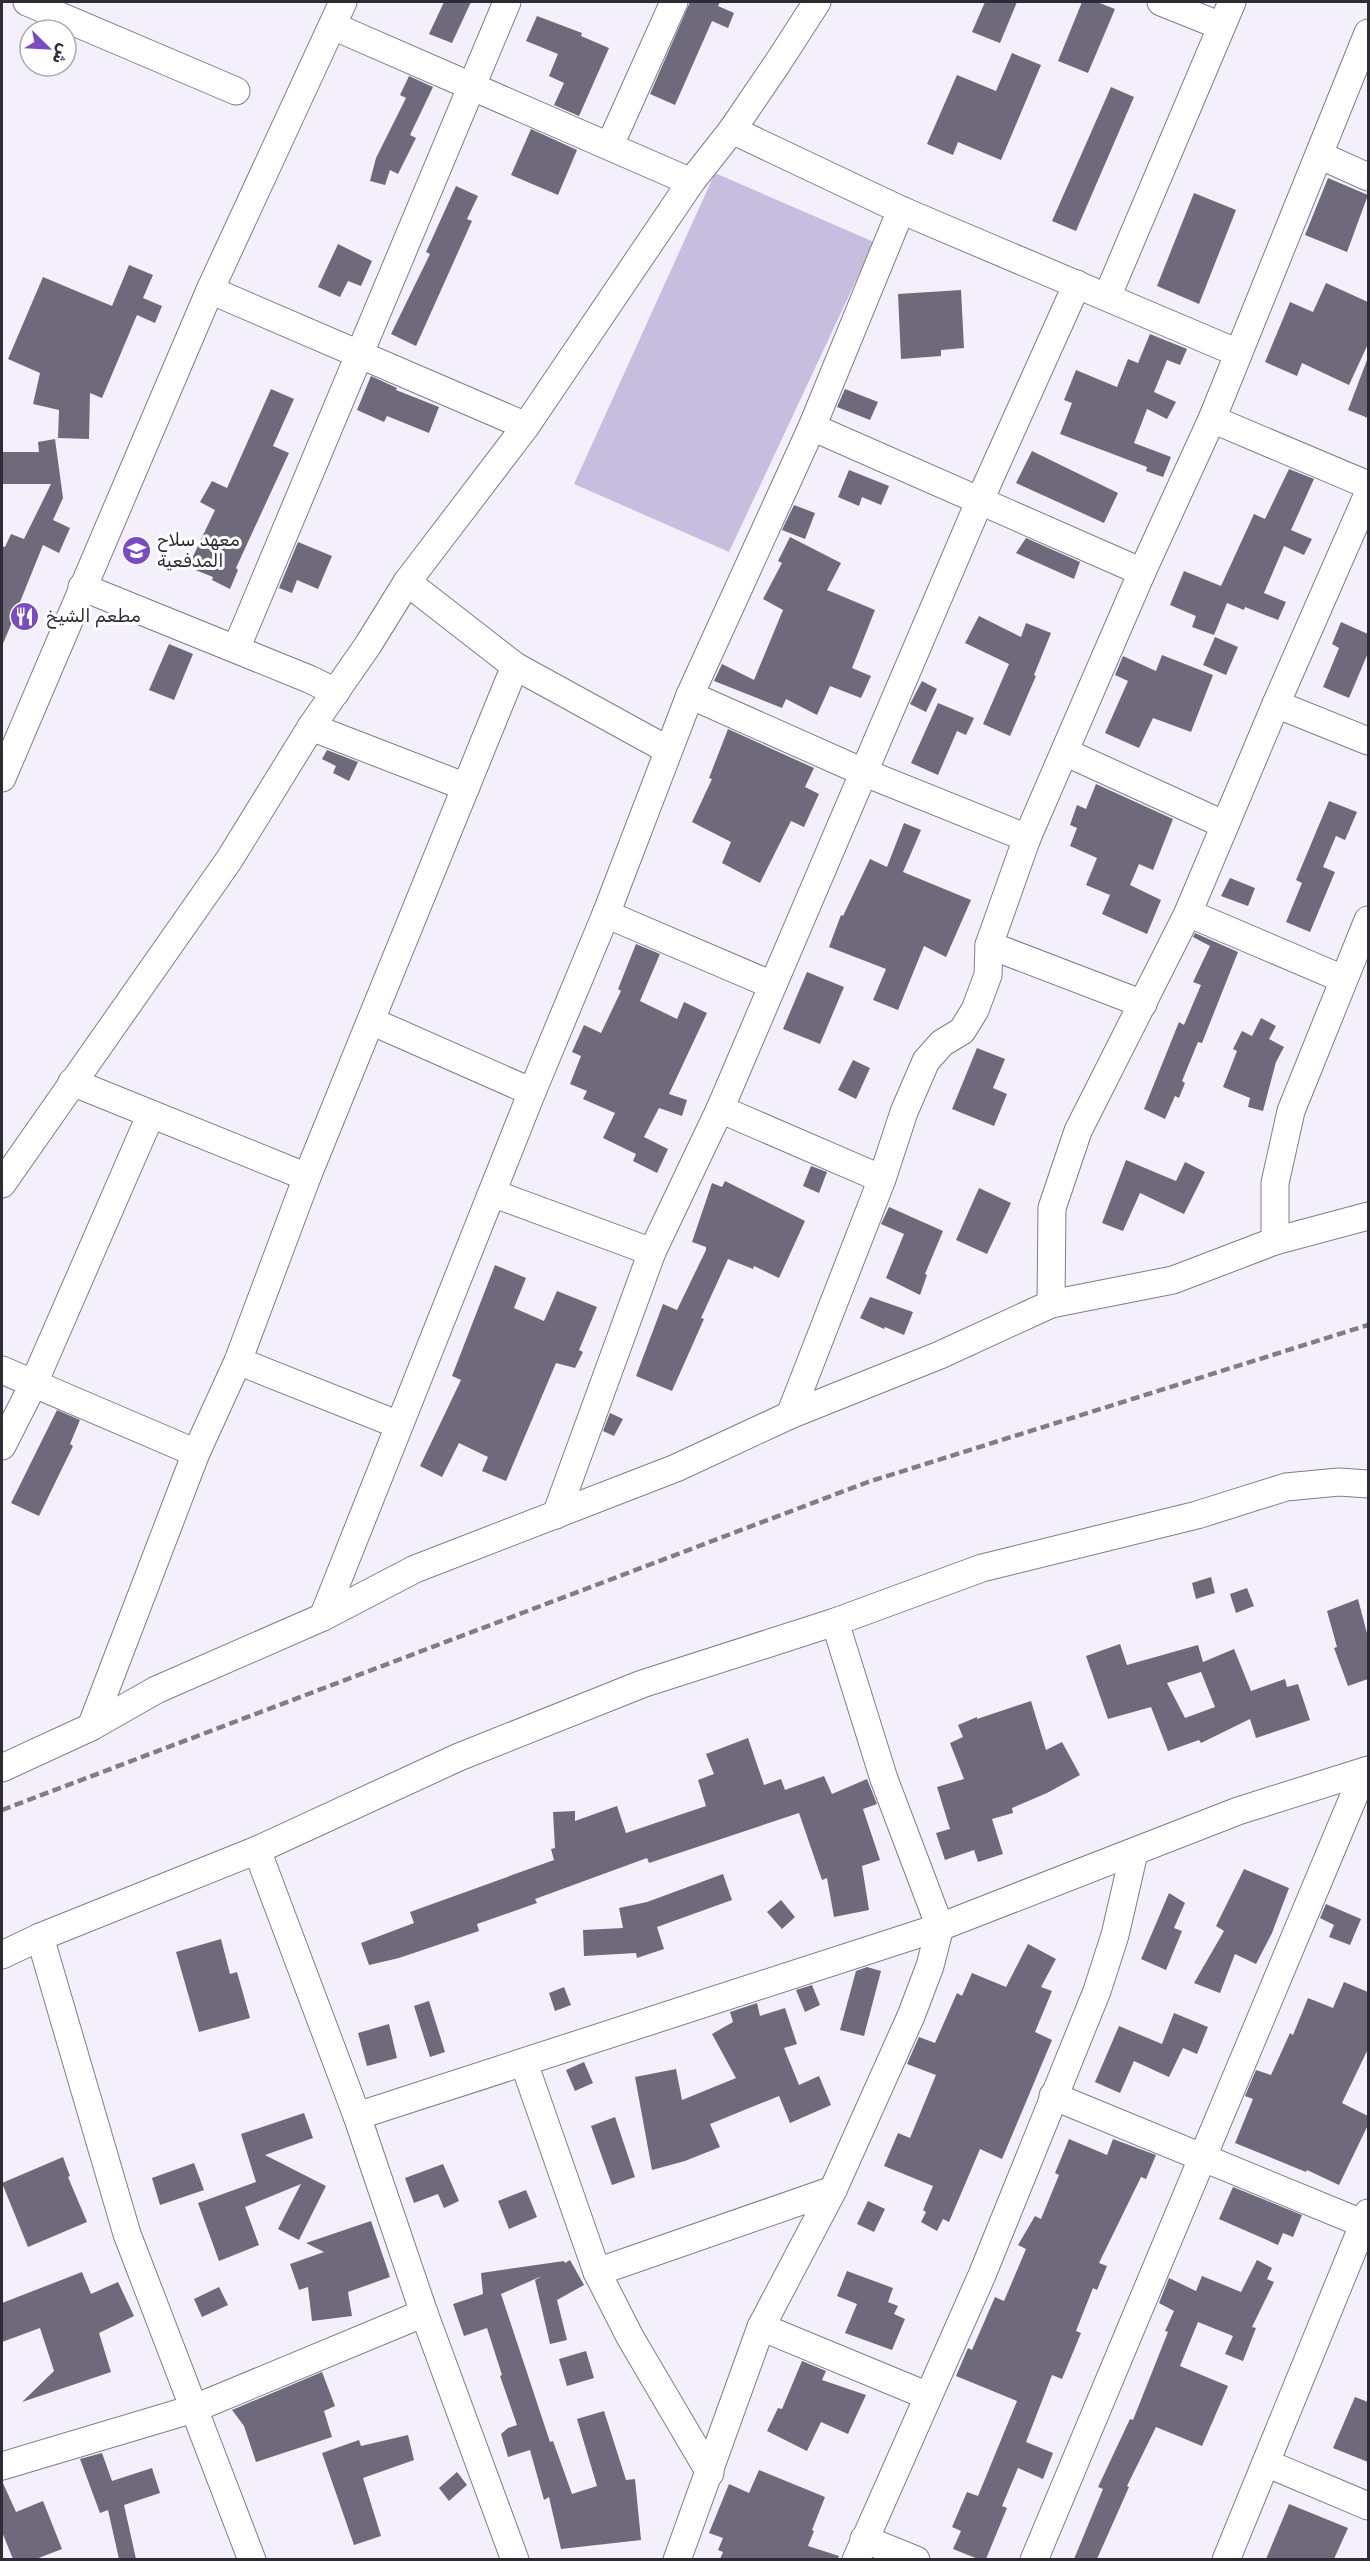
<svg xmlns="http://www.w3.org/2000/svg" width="1370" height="2561" viewBox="0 0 1370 2561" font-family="Rubik,Vazirmatn,sans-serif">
  <rect width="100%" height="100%" fill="#f3f0fc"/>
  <!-- green -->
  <path fill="#c7bedf" d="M715,173L874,242L729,552L574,484Z"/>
  <!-- building -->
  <g fill="#6e6a7b" fill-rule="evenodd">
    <path d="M444,2H471L452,43L429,34Z"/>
    <path d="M690,2H720L718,6L734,13L728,28L712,21L675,105L650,94Z"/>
    <path d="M985,2H1017L1000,43L972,32Z"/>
    <path d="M1082,2H1097L1115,9L1088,73L1058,61Z"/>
    <path d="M537,16L582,33L581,36L609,48L579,116L554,105L564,83L549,76L558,54L526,41Z"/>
    <path d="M1012,53L1041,65L1001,160L958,142L953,155L927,144L957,75L996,91Z"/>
    <path d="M409,76L433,87L410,135L416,138L398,174L390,170L385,185L370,181L376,158L406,98L400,95Z"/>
    <path d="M1111,87L1134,97L1076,231L1052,221Z"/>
    <path d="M531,129L577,150L558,195L511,175Z"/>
    <path d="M1328,178L1368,195L1347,252L1305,235Z"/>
    <path d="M456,186L478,196L467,219L472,221L416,346L391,334L430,254L426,252Z"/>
    <path d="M1194,193L1236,210L1199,304L1157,286Z"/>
    <path d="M338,244L372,261L361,286L348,281L340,297L318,287Z"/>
    <path d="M129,265L153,275L143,298L162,306L155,323L137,315L102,398L90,393L89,439L58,438L59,410L33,404L40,373L8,359L43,277L112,306Z"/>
    <path d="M1326,283L1368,302V344L1349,385L1302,363L1297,376L1265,362L1290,302L1313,312Z"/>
    <path d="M961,290L964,348L941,350V356L901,359L898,294Z"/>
    <path d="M1150,334L1187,349L1180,365L1167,360L1154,392L1176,402L1167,419L1147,409L1134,443L1171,457L1163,477L1146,471L1147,467L1060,434L1072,403L1064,400L1076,370L1117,387L1128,359L1138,363Z"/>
    <path d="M1367,360H1368V418L1348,410Z"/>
    <path d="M371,376L397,388L396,390L439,407L429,433L387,416L384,422L357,410Z"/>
    <path d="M271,389L294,399L273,446L289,453L236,568L238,570L230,589L212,580L213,577L188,567L215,510L200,502L212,481L227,488Z"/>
    <path d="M845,389L878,402L870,420L837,407Z"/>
    <path d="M55,439L63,498L53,520L70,528L59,553L43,545L20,602L38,610L31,627L13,620L2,646V546L5,547L11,534L24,539L51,484H2V452H39L38,442Z"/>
    <path d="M1032,451L1118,493L1104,523L1016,483Z"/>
    <path d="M1289,469L1314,479L1291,530L1312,539L1304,555L1284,546L1264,593L1286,602L1278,620L1245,607L1244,610L1227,603L1214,635L1192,627L1196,616L1170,605L1184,571L1221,586L1254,514L1265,519Z"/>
    <path d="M849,470L889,486L881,505L862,497L859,506L838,497Z"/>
    <path d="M794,505L815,513L805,539L782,530Z"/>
    <path d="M790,537L841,563L827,590L875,610L852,668L871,676L861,698L830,686L817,715L786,699L782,708L714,681L722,664L754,680L783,610L763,599L782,563L778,561Z"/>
    <path d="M1026,538L1080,562L1074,579L1016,553Z"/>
    <path d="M298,542L332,556L318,589L297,580L292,593L279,588Z"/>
    <path d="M979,616L1021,637L1026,623L1051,633L1034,675L1036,676L1010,736L983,724L1009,664L965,643Z"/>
    <path d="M1341,622L1368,634V653L1349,698L1323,687L1339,648L1332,644Z"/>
    <path d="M1215,637L1238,647L1226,675L1203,665Z"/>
    <path d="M169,644L193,654L174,700L149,690Z"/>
    <path d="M1162,655L1213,675L1191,732L1153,718L1139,748L1105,733L1128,681L1115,675L1123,656L1156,671Z"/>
    <path d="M922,681L937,689L926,712L910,704Z"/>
    <path d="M938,703L974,718L966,735L957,731L938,775L911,763Z"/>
    <path d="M728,729L814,768L805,787L819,794L804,827L791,821L760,883L722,863L731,842L692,822L712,779L709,778Z"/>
    <path d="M327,750L358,762L349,781L333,773L336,766L322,759Z"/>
    <path d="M1096,784L1173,819L1153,870L1139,864L1130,885L1161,900L1147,934L1102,914L1110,895L1086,885L1097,858L1070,846L1077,828L1070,825L1077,805L1086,809Z"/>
    <path d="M1329,801L1357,812L1345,840L1336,836L1323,867L1335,872L1310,932L1286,922L1302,883L1296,880Z"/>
    <path d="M904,823L921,830L903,872L971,900L946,957L924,946L898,1010L873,1000L886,969L829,947L841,915L843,916L870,859L887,867Z"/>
    <path d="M1230,878L1255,888L1248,906L1221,896Z"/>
    <path d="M1195,933L1238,952L1202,1043L1198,1042L1182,1081L1185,1083L1179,1098L1175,1096L1165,1119L1144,1109L1179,1022L1184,1025L1201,985L1193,982L1210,946L1193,937Z"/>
    <path d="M636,944L660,954L640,1001L677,1019L684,1002L707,1013L669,1094L687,1100L682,1116L659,1108L644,1137L668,1149L657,1173L633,1161L636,1154L603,1138L615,1113L583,1099L587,1091L570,1084L581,1056L572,1052L584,1025L601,1033L621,991L618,989Z"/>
    <path d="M807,972L844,987L820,1044L783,1029Z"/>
    <path d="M1261,1018L1276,1026L1269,1039L1284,1047L1276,1062L1263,1111L1248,1107L1250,1098L1223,1087L1237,1051L1233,1049L1242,1031L1252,1036Z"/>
    <path d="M977,1048L1005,1059L993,1088L1007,1094L994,1126L952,1109Z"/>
    <path d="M853,1060L870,1068L856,1099L838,1090Z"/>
    <path d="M1126,1160L1176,1181L1185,1162L1205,1172L1184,1214L1140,1193L1123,1231L1102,1223Z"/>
    <path d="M811,1166L827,1172L819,1193L803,1186Z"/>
    <path d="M725,1181L805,1221L779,1278L754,1266L753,1269L728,1259L701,1318L704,1319L672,1391L636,1376L663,1304L677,1310L706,1250V1247L692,1242L712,1183L722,1187Z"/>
    <path d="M979,1188L1011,1203L987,1254L956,1240Z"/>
    <path d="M889,1207L943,1231L925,1274L927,1275L920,1295L886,1278L904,1234L881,1224Z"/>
    <path d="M495,1265L526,1278L514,1308L544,1321L557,1291L597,1307L579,1350L583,1352L575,1368L556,1363L506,1481L482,1471L488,1457L459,1443L442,1477L420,1466L461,1380L452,1376Z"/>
    <path d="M870,1297L913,1312L904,1335L885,1327L884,1329L860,1318Z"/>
    <path d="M57,1410L80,1420L70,1444L73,1446L39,1516L11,1503Z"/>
    <path d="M610,1413L623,1419L614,1436L603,1431Z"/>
    <path d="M1211,1577L1215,1593L1196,1599L1192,1583Z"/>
    <path d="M1247,1588L1254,1606L1236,1613L1230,1594Z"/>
    <path d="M1358,1599L1368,1637V1679L1348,1686L1334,1648L1337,1647L1327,1611Z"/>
    <path d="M1120,1644L1127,1665L1198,1645L1203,1662L1234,1649L1251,1691L1285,1679L1287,1687L1298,1684L1310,1720L1256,1738L1250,1719L1201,1743L1199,1740L1168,1751L1151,1707L1108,1719L1086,1656ZM1201,1672L1215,1707L1185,1718L1167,1683Z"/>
    <path d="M1031,1701L1046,1750L1062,1742L1080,1775L1047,1793L1012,1808L1013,1813L992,1819L1003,1854L978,1862L974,1850L945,1860L936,1833L950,1829L937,1787L964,1779L950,1743L963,1737L958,1725L977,1717V1719Z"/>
    <path d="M748,1738L764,1785L781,1779L785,1790L824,1776L832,1794L867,1779L877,1804L863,1809L880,1860L862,1866L869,1910L834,1917L827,1878L822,1880L799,1813L649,1863L647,1858L535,1899L537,1903L477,1924L479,1931L399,1958L369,1965L361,1943L414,1923L410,1912L554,1860L551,1849L555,1848L553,1812L575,1811V1821L617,1806L626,1833L706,1806L698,1780L714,1774L706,1754Z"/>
    <path d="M1244,1869L1289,1888L1272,1933L1256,1964L1235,1954L1220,1993L1194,1983L1224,1931L1216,1926Z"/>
    <path d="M723,1874L732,1900L657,1927L664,1949L637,1958L636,1953L584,1956L583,1930L623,1928L619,1908L647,1902Z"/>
    <path d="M1169,1893L1185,1903L1174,1928L1182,1931L1166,1970L1141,1959Z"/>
    <path d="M781,1900L795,1917L782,1929L767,1912Z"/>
    <path d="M1326,1904L1361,1919L1350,1945L1329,1937L1334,1925L1320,1918Z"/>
    <path d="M221,1939L230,1974L237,1972L250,2018L199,2032L176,1952Z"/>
    <path d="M1028,1944L1056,1959L1041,1987L1052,1991L1035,2032L1052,2040L1002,2159L980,2149L949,2222L943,2219L937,2231L921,2222L926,2212L923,2210L933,2186L884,2166L898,2133L910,2138L936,2075L907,2064L919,2037L935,2043L957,1993L962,1996L972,1973L1006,1987Z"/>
    <path d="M867,1967L881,1971L864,2036L840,2030L856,1971Z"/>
    <path d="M1344,1982L1368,1992V2049L1342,2103L1368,2116V2125L1339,2185L1307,2170L1306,2172L1235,2143L1253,2099L1245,2096L1256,2070L1271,2075L1290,2033L1293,2035L1308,1998L1333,2008Z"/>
    <path d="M812,1985L820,2005L805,2012L796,1990Z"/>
    <path d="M564,1987L571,2005L555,2011L549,1993Z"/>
    <path d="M429,2001L445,2052L430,2057L414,2006Z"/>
    <path d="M757,2003L760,2016L785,2008L797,2044L784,2048L799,2085L819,2076L831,2105L790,2123L779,2096L710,2124L720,2147L685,2161L652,2170L635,2077L676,2069L682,2100L736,2078L712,2034L733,2022L730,2012Z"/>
    <path d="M1174,2013L1208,2027L1197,2054L1183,2048L1169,2077L1134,2061L1120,2093L1095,2082L1119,2026L1162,2044Z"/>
    <path d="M389,2024L397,2058L367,2066L358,2033Z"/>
    <path d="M584,2062L593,2083L575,2091L566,2070Z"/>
    <path d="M304,2113L313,2138L265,2155L326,2186L299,2240L278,2229L301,2184L245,2207L259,2245L219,2261L198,2203L256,2182L241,2134Z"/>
    <path d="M615,2117L635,2177L612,2185L591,2126Z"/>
    <path d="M1069,2139L1107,2155L1113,2139L1156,2155L1146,2179L1141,2177L1099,2263L1107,2266L1097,2290L1093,2288L1076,2331L1081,2333L1062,2379L1052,2375L1026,2442L1053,2453L1043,2479L1018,2468L1002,2506L1007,2508L986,2559H978L953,2549L961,2531L952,2527L967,2492L978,2496L1017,2401L956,2376L968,2348L972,2350L995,2297L1004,2301L1026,2249L1018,2245L1035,2216L1041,2219L1059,2175L1055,2173Z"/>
    <path d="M63,2157L70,2176L68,2177L87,2222L28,2247L2,2183Z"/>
    <path d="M194,2163L204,2190L160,2205L152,2178Z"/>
    <path d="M443,2164L459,2201L444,2208L438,2194L414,2203L405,2178Z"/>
    <path d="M1233,2187L1302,2215L1293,2237L1283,2233L1278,2245L1219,2219Z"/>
    <path d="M526,2190L537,2217L509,2229L498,2201Z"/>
    <path d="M868,2201L885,2209L874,2232L857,2224Z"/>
    <path d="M371,2221L390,2277L348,2292L352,2316L312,2321L308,2287L299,2290L290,2264L324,2252L306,2243Z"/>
    <path d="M570,2260L584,2285L557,2300L567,2340L550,2344L535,2280L542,2276L501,2294L550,2442L553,2441L572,2494L597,2486L577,2419L604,2411L626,2480L635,2479L641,2540L561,2549L549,2497L544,2500L530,2450L508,2457L501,2434L508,2428L517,2425L500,2376L502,2375L487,2328L464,2336L453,2304L483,2294L481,2273L564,2261L565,2263Z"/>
    <path d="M1257,2260L1272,2268L1267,2279L1274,2282L1252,2327L1256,2328L1243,2361L1225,2354L1233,2336L1198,2322L1180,2366L1228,2386L1202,2446L1156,2427L1127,2486L1129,2487L1097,2559H1074L1103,2489L1098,2487L1130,2419L1133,2420L1168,2332L1165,2331L1174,2311L1159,2303L1169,2278L1196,2291L1202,2276L1241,2292Z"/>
    <path d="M847,2271L893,2288L888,2302L898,2306L894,2314L905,2319L892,2350L845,2333L857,2304L837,2296Z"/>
    <path d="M82,2272L91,2294L118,2282L134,2316L99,2333L111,2372L22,2402L54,2371L40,2328L2,2342V2303Z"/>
    <path d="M219,2287L228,2305L202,2317L194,2299Z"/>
    <path d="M586,2351L594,2378L567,2386L559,2359Z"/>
    <path d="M802,2361L826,2371L822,2380L866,2395L848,2434L821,2422L807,2451L767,2431L778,2408L782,2409Z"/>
    <path d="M322,2372L335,2406L324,2411L332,2437L256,2462L244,2426L232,2410Z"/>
    <path d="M1355,2397L1368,2402V2462L1333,2448Z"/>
    <path d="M408,2435L414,2460L363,2478L381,2536L354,2545L322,2453L359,2440L361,2446Z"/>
    <path d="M102,2453L112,2481L152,2468L160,2493L124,2505L136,2559H119L108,2510L100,2513L80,2459Z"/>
    <path d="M759,2470L825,2497L812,2530L814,2531L808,2546L839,2556L838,2559H720L723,2552L718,2550L723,2538L709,2533L729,2484L749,2493Z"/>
    <path d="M457,2472L467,2485L449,2501L439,2488Z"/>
    <path d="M2,2481L16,2512L43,2501L62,2549L36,2559H13L2,2532Z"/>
    <path d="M1289,2504L1348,2528L1334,2559H1266Z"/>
  </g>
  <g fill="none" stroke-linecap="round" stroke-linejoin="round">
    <defs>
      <g id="minor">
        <path d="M27,2L236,91"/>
        <path d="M1161,2L1221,26"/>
        <path d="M333,26L691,182"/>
        <path d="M732,130L901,210L1238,353"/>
        <path d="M610,145L674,2"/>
        <path d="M1319,155L1368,177"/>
        <path d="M210,290L526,426"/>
        <path d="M1107,297L1232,2"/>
        <path d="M1212,419L1368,485"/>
        <path d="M812,427L1142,572"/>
        <path d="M407,582L515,666L668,750"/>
        <path d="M82,587L309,679L336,692"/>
        <path d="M236,649L507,2"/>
        <path d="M690,695L863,772L1027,838"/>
        <path d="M1276,704L1368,741"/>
        <path d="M311,727L466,787"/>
        <path d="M1065,752L1225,825"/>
        <path d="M2,778L210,290L343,2"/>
        <path d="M1188,913L1343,979"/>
        <path d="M606,914L772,985"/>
        <path d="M989,945L1143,1004"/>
        <path d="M371,1021L532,1092"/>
        <path d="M72,1082L307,1177"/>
        <path d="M720,1109L882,1179"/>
        <path d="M2,1184L229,860L311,727L368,645L407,582L526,426L691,182L732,130L777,64L817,2"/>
        <path d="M492,1193L652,1252"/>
        <path d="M1275,1241V1183L1291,1111L1368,920"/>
        <path d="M1051,1304L1052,1208L1078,1131L1188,913L1276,704L1368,494"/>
        <path d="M238,1361L399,1425"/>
        <path d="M2,1370L196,1453"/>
        <path d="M790,1415L882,1179L904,1112L926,1061L942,1043L962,1031L975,1010L988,975L989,945L1027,838L1142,572L1212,419L1368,33"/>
        <path d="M2,1446L33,1385L151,1114"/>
        <path d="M556,1515L652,1252L720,1109L980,500L1077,284"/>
        <path d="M323,1617L532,1092L606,914L690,695L812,427L901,210"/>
        <path d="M91,1727L196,1453L238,1361L307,1177L515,666"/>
        <path d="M2,1768L91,1727L156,1690L323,1617L415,1569L676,1468L790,1415L940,1355L1051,1304L1173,1280L1275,1241L1368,1216"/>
        <path d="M257,1850L357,2116L424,2313L515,2560"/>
        <path d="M40,1937L127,2234L252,2560"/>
        <path d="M2,1955L40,1937L257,1850L459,1757L642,1684L835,1622L982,1568L1197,1515L1286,1487L1339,1482L1368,1484"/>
        <path d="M524,2063L597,2272L630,2337L710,2473"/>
        <path d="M1053,2096L1364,2224"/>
        <path d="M357,2116L940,1927L1238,1811L1368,1770"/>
        <path d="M597,2272L833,2190"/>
        <path d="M761,2327L928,2396"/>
        <path d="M1266,2463L1368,2506"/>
        <path d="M2,2466L193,2409L424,2313"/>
        <path d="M864,2539L916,2560"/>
        <path d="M677,2560L761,2327L833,2190L911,2016L930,1966L940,1927L884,1779L835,1622"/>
        <path d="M856,2560L982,2275L1097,1991L1115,1935L1134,1853"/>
        <path d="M1034,2560L1364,1772"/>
        <path d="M1226,2560L1368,2213"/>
      </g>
    </defs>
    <!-- minor casing -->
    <use href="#minor" stroke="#807b8e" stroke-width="29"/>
    <!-- minor -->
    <use href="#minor" stroke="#fff" stroke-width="27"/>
    <!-- rail -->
    <path stroke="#7f7d87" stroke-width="4.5" stroke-dasharray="9 4.5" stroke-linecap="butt" d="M2,1810L868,1482L1368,1325"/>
  </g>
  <!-- icons -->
  <defs>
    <symbol id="university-disc" viewBox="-11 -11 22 22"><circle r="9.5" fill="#7a4bc3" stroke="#fff"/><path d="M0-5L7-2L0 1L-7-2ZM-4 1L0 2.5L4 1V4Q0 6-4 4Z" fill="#fff"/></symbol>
    <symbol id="restaurant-disc" viewBox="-11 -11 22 22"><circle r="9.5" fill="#7a4bc3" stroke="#fff"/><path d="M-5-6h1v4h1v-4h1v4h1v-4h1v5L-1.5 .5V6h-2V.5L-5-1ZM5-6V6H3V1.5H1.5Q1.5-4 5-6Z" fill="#fff"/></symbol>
  </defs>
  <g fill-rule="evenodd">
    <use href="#university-disc" x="120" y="534" width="33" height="33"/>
    <use href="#restaurant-disc" x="8" y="600" width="33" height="33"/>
  </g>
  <g text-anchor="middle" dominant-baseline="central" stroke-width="6" stroke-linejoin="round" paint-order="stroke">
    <!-- poi labels -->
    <g font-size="18" fill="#2d2b33" stroke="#fff" text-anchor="start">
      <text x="157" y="540">معهد سلاح<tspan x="157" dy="21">المدفعية</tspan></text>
      <text x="46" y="616">مطعم الشيخ</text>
    </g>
  </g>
  <!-- border -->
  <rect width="1370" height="2561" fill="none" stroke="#2d2b33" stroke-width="6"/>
  <!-- north arrow -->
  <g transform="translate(48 48) rotate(114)"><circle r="28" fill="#ffffff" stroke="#abaaad" stroke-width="1.5"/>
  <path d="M0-4.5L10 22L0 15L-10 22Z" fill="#7a4bc3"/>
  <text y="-9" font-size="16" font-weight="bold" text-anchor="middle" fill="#2d2b33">ش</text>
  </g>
</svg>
